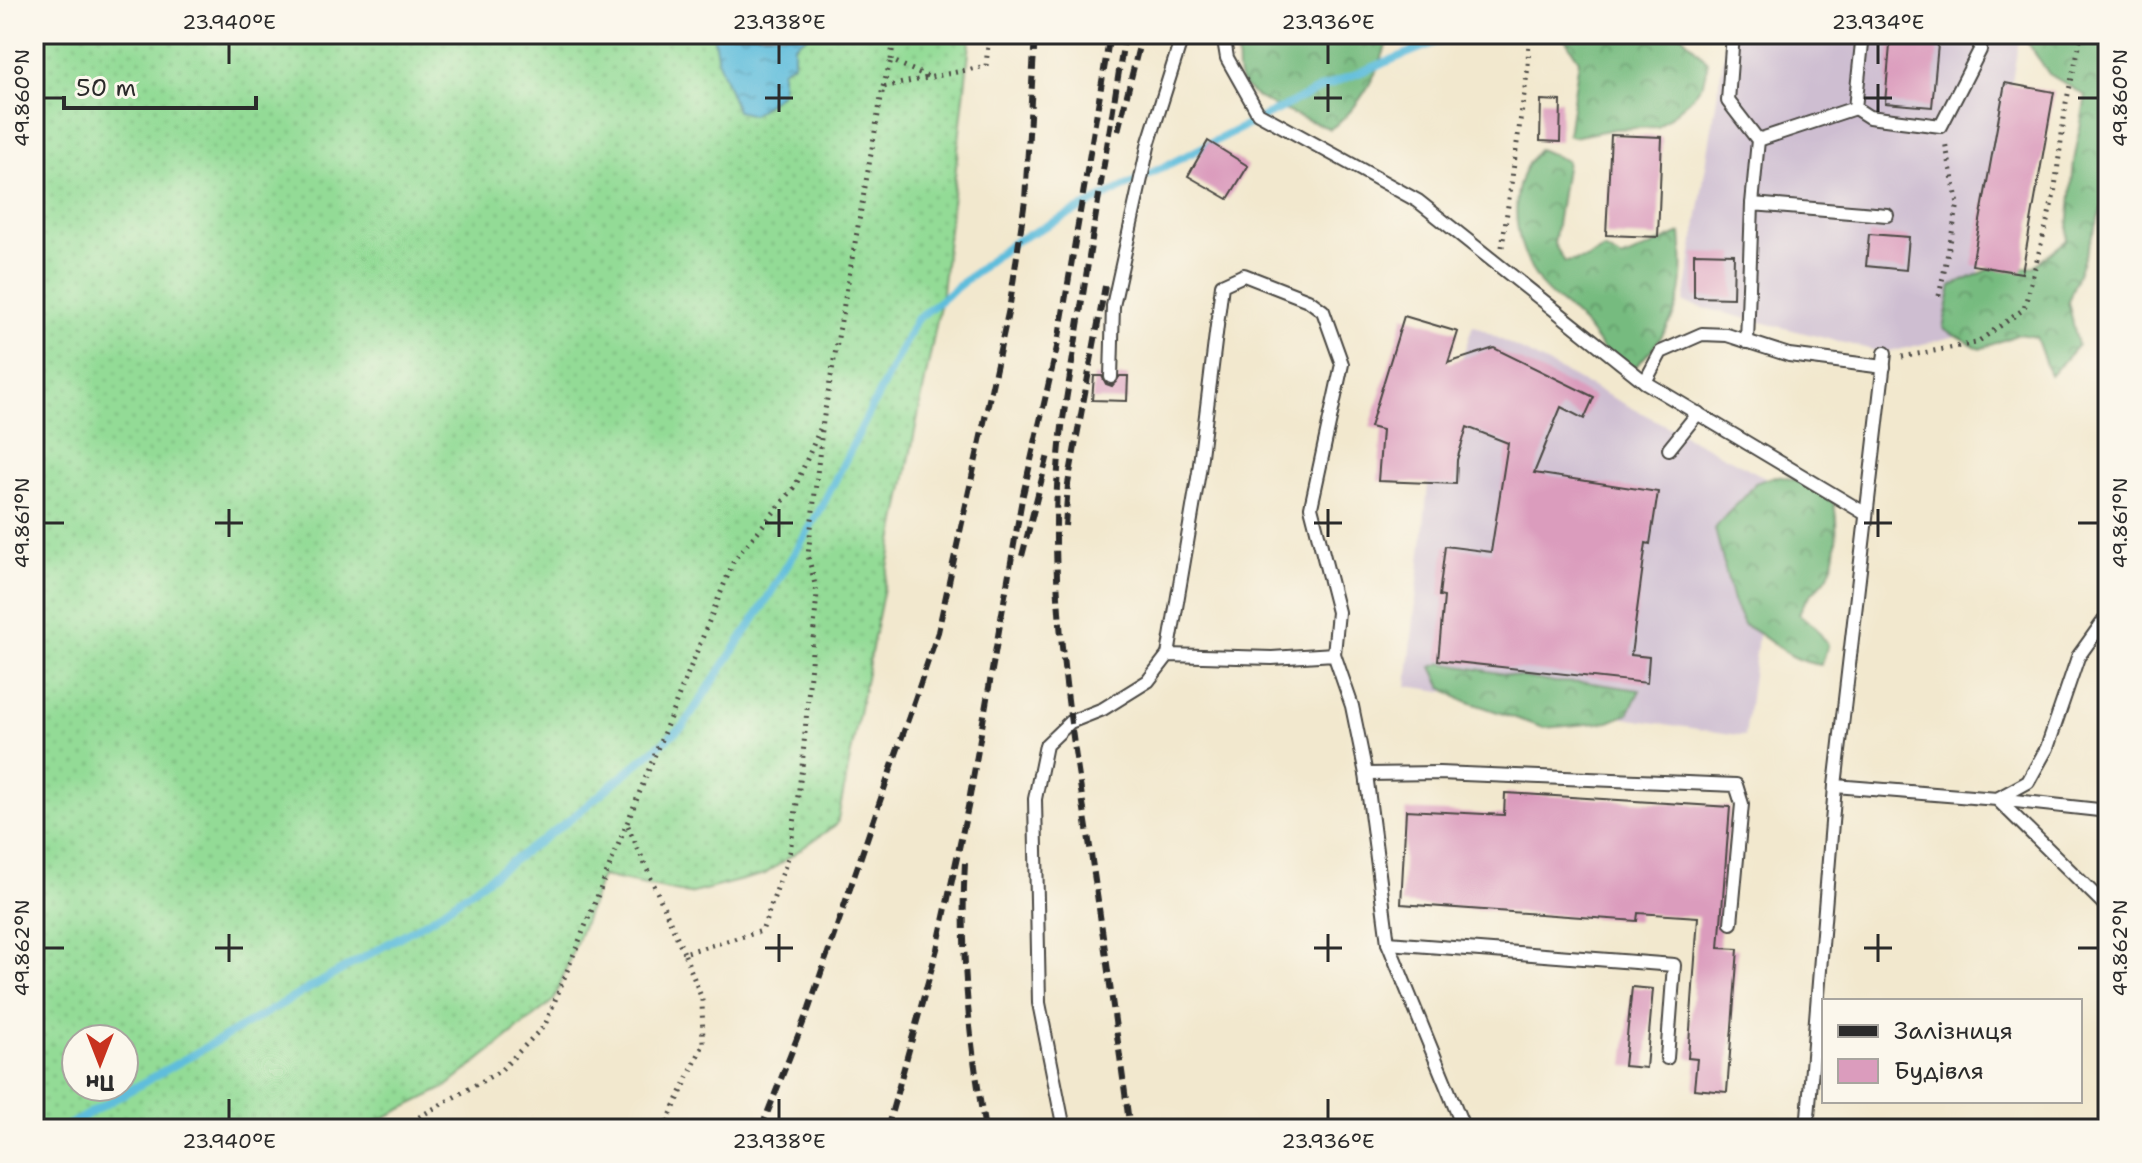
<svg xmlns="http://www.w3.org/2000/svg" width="2142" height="1163" viewBox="0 0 2142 1163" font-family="'Shantell Sans',sans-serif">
  <defs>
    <pattern id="forest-crowns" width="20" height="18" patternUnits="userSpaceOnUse" patternTransform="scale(2)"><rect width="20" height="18" fill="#76bb7f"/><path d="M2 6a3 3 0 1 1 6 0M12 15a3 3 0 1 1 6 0" fill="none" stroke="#619868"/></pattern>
    <pattern id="garden-dots" width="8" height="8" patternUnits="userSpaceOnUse" patternTransform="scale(2)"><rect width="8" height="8" fill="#93db96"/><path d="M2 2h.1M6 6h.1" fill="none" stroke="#7fbc81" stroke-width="1.8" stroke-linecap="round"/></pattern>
    <pattern id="water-ripples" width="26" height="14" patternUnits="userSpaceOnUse" patternTransform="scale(2)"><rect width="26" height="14" fill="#5ebddc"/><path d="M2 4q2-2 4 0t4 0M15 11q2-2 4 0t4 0" fill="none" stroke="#4e9ab3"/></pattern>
  </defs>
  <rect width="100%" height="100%" fill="#fbf7ec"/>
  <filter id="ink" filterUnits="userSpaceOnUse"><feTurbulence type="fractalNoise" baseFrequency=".0125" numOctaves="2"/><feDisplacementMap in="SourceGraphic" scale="16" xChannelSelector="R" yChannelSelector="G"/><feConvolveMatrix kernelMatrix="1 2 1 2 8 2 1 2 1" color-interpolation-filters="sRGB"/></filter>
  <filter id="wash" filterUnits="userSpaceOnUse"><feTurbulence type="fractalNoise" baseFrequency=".006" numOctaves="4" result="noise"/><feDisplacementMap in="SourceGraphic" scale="32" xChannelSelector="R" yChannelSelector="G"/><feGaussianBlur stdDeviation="1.8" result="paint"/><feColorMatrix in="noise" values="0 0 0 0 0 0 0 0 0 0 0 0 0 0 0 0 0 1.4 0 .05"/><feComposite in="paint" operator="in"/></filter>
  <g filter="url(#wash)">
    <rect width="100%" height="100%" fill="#f2e8ce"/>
    <!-- industrial -->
    <g fill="#cebed1">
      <path d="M1727,34H2020L1969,333L1885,353L1684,303Z"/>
      <path d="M1473,325L1778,484L1745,736L1407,686L1432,447Z"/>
    </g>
    <!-- forest -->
    <g fill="url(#forest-crowns)" stroke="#507355" stroke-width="2">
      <path d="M1234,34H1389C1382,68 1359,110 1330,129C1308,118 1246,102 1239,77C1236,66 1240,51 1234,34Z"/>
      <path d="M1553,34H1681L1708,62L1703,83L1690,100L1658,127L1614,129L1573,137L1568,135L1579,60L1565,39Z"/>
      <path d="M2026,34H2108V191L2068,302L2078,345L2050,376L2036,337L2019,334L1980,349L1943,328L1952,286L1990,269L2033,267L2067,240L2074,162L2086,96L2049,74L2025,39Z"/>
      <path d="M1539,149L1567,161L1554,244L1565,262L1586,259L1604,249L1622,259L1681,233C1686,293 1680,323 1636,366L1616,369C1605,352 1594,334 1579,319C1568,307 1552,299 1542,286C1513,246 1504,187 1539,149Z"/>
      <path d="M1775,476C1800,479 1815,486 1834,503C1838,525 1839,568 1821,584C1810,596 1805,598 1799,614L1816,628L1828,645L1821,665C1784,660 1775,640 1744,625L1733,601L1715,529C1727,510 1744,502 1755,483Z"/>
      <path d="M1442,663L1550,682L1592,683L1640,690L1628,714L1609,722L1544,728L1460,699L1442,687L1432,667Z"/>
    </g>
    <!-- garden -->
    <path fill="url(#garden-dots)" stroke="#5f8360" stroke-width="2" fill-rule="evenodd" d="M34,34H971L941,300L837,824L765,874L689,894L602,876L554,1000L445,1088L361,1129H34ZM76,1039H124V1087H76Z"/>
    <!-- water -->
    <path fill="url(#water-ripples)" stroke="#447484" stroke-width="2" d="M713,34H810L794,45V63L782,70V93L752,115L737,111L718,61Z"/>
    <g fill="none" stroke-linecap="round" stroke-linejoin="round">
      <!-- stream -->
      <path stroke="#5ebddc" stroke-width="8" d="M62,1129L433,918L568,821L684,725L761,609L819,512L916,320L1012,243L1321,88L1456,34"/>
    </g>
    <g id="blocks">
      <!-- building -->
      <g fill="#db9cbd">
        <path d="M1891,34H1939L1932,107L1885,103Z"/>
        <path d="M2005,83L2054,92L2022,273L1972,265Z"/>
        <path d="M1541,100L1561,101L1560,142L1540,141Z"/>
        <path d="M1611,135L1662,137L1658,237L1606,235Z"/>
        <path d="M1208,141L1248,166L1228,199L1188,176Z"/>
        <path d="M1869,234L1909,237L1906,270L1866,266Z"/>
        <path d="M1694,253L1734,254L1733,298L1694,297Z"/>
        <path d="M1404,316L1458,332L1448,363L1494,348L1594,397L1584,419L1561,407L1534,473L1658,492L1650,544L1646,543L1631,655L1649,657L1647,683L1438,660L1444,597L1439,596L1445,546L1491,552L1508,443L1467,427L1457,460L1456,484L1378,481L1382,430L1370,427Z"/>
        <path d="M1094,376H1102L1106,384L1112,386L1120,376H1128L1127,401L1092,400Z"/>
        <path d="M1505,793L1730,807L1719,948L1738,949L1727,1092L1694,1089L1697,1059L1688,1058L1698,917L1638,913L1637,921L1401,904L1406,810L1504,815Z"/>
        <path d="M1632,987L1653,989L1646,1068L1624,1066Z"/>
      </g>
    </g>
  </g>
  <g filter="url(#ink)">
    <use href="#blocks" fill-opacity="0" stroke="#494743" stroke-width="2"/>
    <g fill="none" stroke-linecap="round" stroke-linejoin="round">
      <defs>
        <g id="lane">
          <path d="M1223,34L1227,58L1258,113L1418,201L1645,382L1866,514"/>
          <path d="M1733,34L1728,101L1758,140L1752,204"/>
          <path d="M1855,108L1869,117L1941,126L1980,50L1982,34"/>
          <path d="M1758,140L1855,108L1863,34"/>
          <path d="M1747,342L1752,204L1887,215"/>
          <path d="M1111,377L1113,306L1149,142L1183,34"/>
          <path d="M1645,382L1661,352L1702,334L1727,335L1789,355L1884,367"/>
          <path d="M1669,449L1698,413"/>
          <path d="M1168,655L1199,472L1222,285L1244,275L1308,300L1323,311L1342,364L1311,507L1338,612L1334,654"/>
          <path d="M1366,774L1439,773L1736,785L1742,804L1731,923"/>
          <path d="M1835,786L1885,353"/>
          <path d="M1997,799L2028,782L2047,748L2078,657L2108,615"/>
          <path d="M1997,799L2108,811"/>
          <path d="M1388,943L1674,965L1667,1058"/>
          <path d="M1064,1129L1039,1003L1035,799L1046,745L1070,722L1103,709L1148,681L1168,655L1272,658L1334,654L1352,706L1366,774L1388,943L1464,1129"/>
          <path d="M1807,1129L1835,786L1997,799L2108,908"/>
        </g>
      </defs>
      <!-- lane casing -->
      <use href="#lane" stroke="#494743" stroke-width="16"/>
      <!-- path -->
      <g stroke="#494743" stroke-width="5" stroke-dasharray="2 6" stroke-linecap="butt">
        <path d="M894,34L891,60L928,77"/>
        <path d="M883,87L891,60"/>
        <path d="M1502,247L1528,67L1529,34"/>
        <path d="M1939,296L1958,204L1945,142"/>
        <path d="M1902,357L1976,343L2024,309L2054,195L2066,103L2082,34"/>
        <path d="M628,826L684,953"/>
        <path d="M398,1129L500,1071L545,1025L734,560L795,487L820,429"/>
        <path d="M664,1129L703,1045L702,999L684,953L762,931L790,852L802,767L817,593L808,555L823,421L883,87L986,66L989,34"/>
      </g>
      <!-- lane -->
      <use href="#lane" stroke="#fff" stroke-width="12"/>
      <!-- rail -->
      <g stroke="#2b2b2b" stroke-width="6" stroke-dasharray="12 6" stroke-linecap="butt">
        <path d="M1125,34L1063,419C1044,563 1067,704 1090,847C1104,941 1117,1035 1130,1129"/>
        <path d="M1118,131L1142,34"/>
        <path d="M1065,526L1068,484L1105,286"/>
        <path d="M1022,556L1048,455"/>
        <path d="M965,863C960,952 969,1041 985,1129"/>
        <path d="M761,1129L809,1008L938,632L1010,304L1025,200L1035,34"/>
        <path d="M887,1129L937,949L968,807L1022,499L1058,343L1110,34"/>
      </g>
    </g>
  </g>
  <!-- ticks -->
  <path fill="none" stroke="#2b2b2b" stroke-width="3" d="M229,44V64M779,44V64M1328,44V64M1878,44V64M779,84V112M1328,84V112M1878,84V112M44,98H64M765,98H793M1314,98H1342M1864,98H1892M2078,98H2098M229,509V537M779,509V537M1328,509V537M1878,509V537M44,523H64M215,523H243M765,523H793M1314,523H1342M1864,523H1892M2078,523H2098M229,934V962M779,934V962M1328,934V962M1878,934V962M44,948H64M215,948H243M765,948H793M1314,948H1342M1864,948H1892M2078,948H2098M229,1099V1119M779,1099V1119M1328,1099V1119"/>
  <!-- margin -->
  <rect width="2142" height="1163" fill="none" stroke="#fbf7ec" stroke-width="88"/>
  <!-- legend -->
  <rect x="1822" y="999" width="260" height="104" fill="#fbf7ec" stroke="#a8a59f" stroke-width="2"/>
  <rect x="1838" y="1025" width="40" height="12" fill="#2b2b2b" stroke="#a8a59f" stroke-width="2"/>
  <text x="1894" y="1039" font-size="24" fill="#2b2b2b">Залізниця</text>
  <rect x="1838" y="1059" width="40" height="24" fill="#db9cbd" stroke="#a8a59f" stroke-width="2"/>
  <text x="1894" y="1079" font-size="24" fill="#2b2b2b">Будівля</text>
  <!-- north arrow -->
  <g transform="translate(100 1063) rotate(180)"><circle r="38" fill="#fbf7ec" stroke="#a8a59f" stroke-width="2"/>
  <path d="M0-6L14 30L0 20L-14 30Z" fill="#c8321e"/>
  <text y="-12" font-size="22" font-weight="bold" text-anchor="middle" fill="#2b2b2b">Пн</text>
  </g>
  <!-- scale -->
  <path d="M64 96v12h192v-12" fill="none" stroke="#2b2b2b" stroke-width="4"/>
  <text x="76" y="96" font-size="24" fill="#2b2b2b" stroke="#fbf7ec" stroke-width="6" paint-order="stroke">50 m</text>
  <rect x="44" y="44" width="2054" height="1075" fill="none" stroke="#2b2b2b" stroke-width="3"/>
  <g font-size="20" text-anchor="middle" fill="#2b2b2b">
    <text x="229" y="29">23.940°E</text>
    <text x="779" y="29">23.938°E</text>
    <text x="1328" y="29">23.936°E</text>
    <text x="1878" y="29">23.934°E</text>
    <text transform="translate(2120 98) rotate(-90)" y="7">49.860°N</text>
    <text transform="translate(22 98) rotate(-90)" y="7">49.860°N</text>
    <text transform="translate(2120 523) rotate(-90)" y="7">49.861°N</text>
    <text transform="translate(22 523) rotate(-90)" y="7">49.861°N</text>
    <text transform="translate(2120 948) rotate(-90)" y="7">49.862°N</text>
    <text transform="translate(22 948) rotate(-90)" y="7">49.862°N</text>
    <text x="229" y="1148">23.940°E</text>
    <text x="779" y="1148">23.938°E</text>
    <text x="1328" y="1148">23.936°E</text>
  </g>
</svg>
